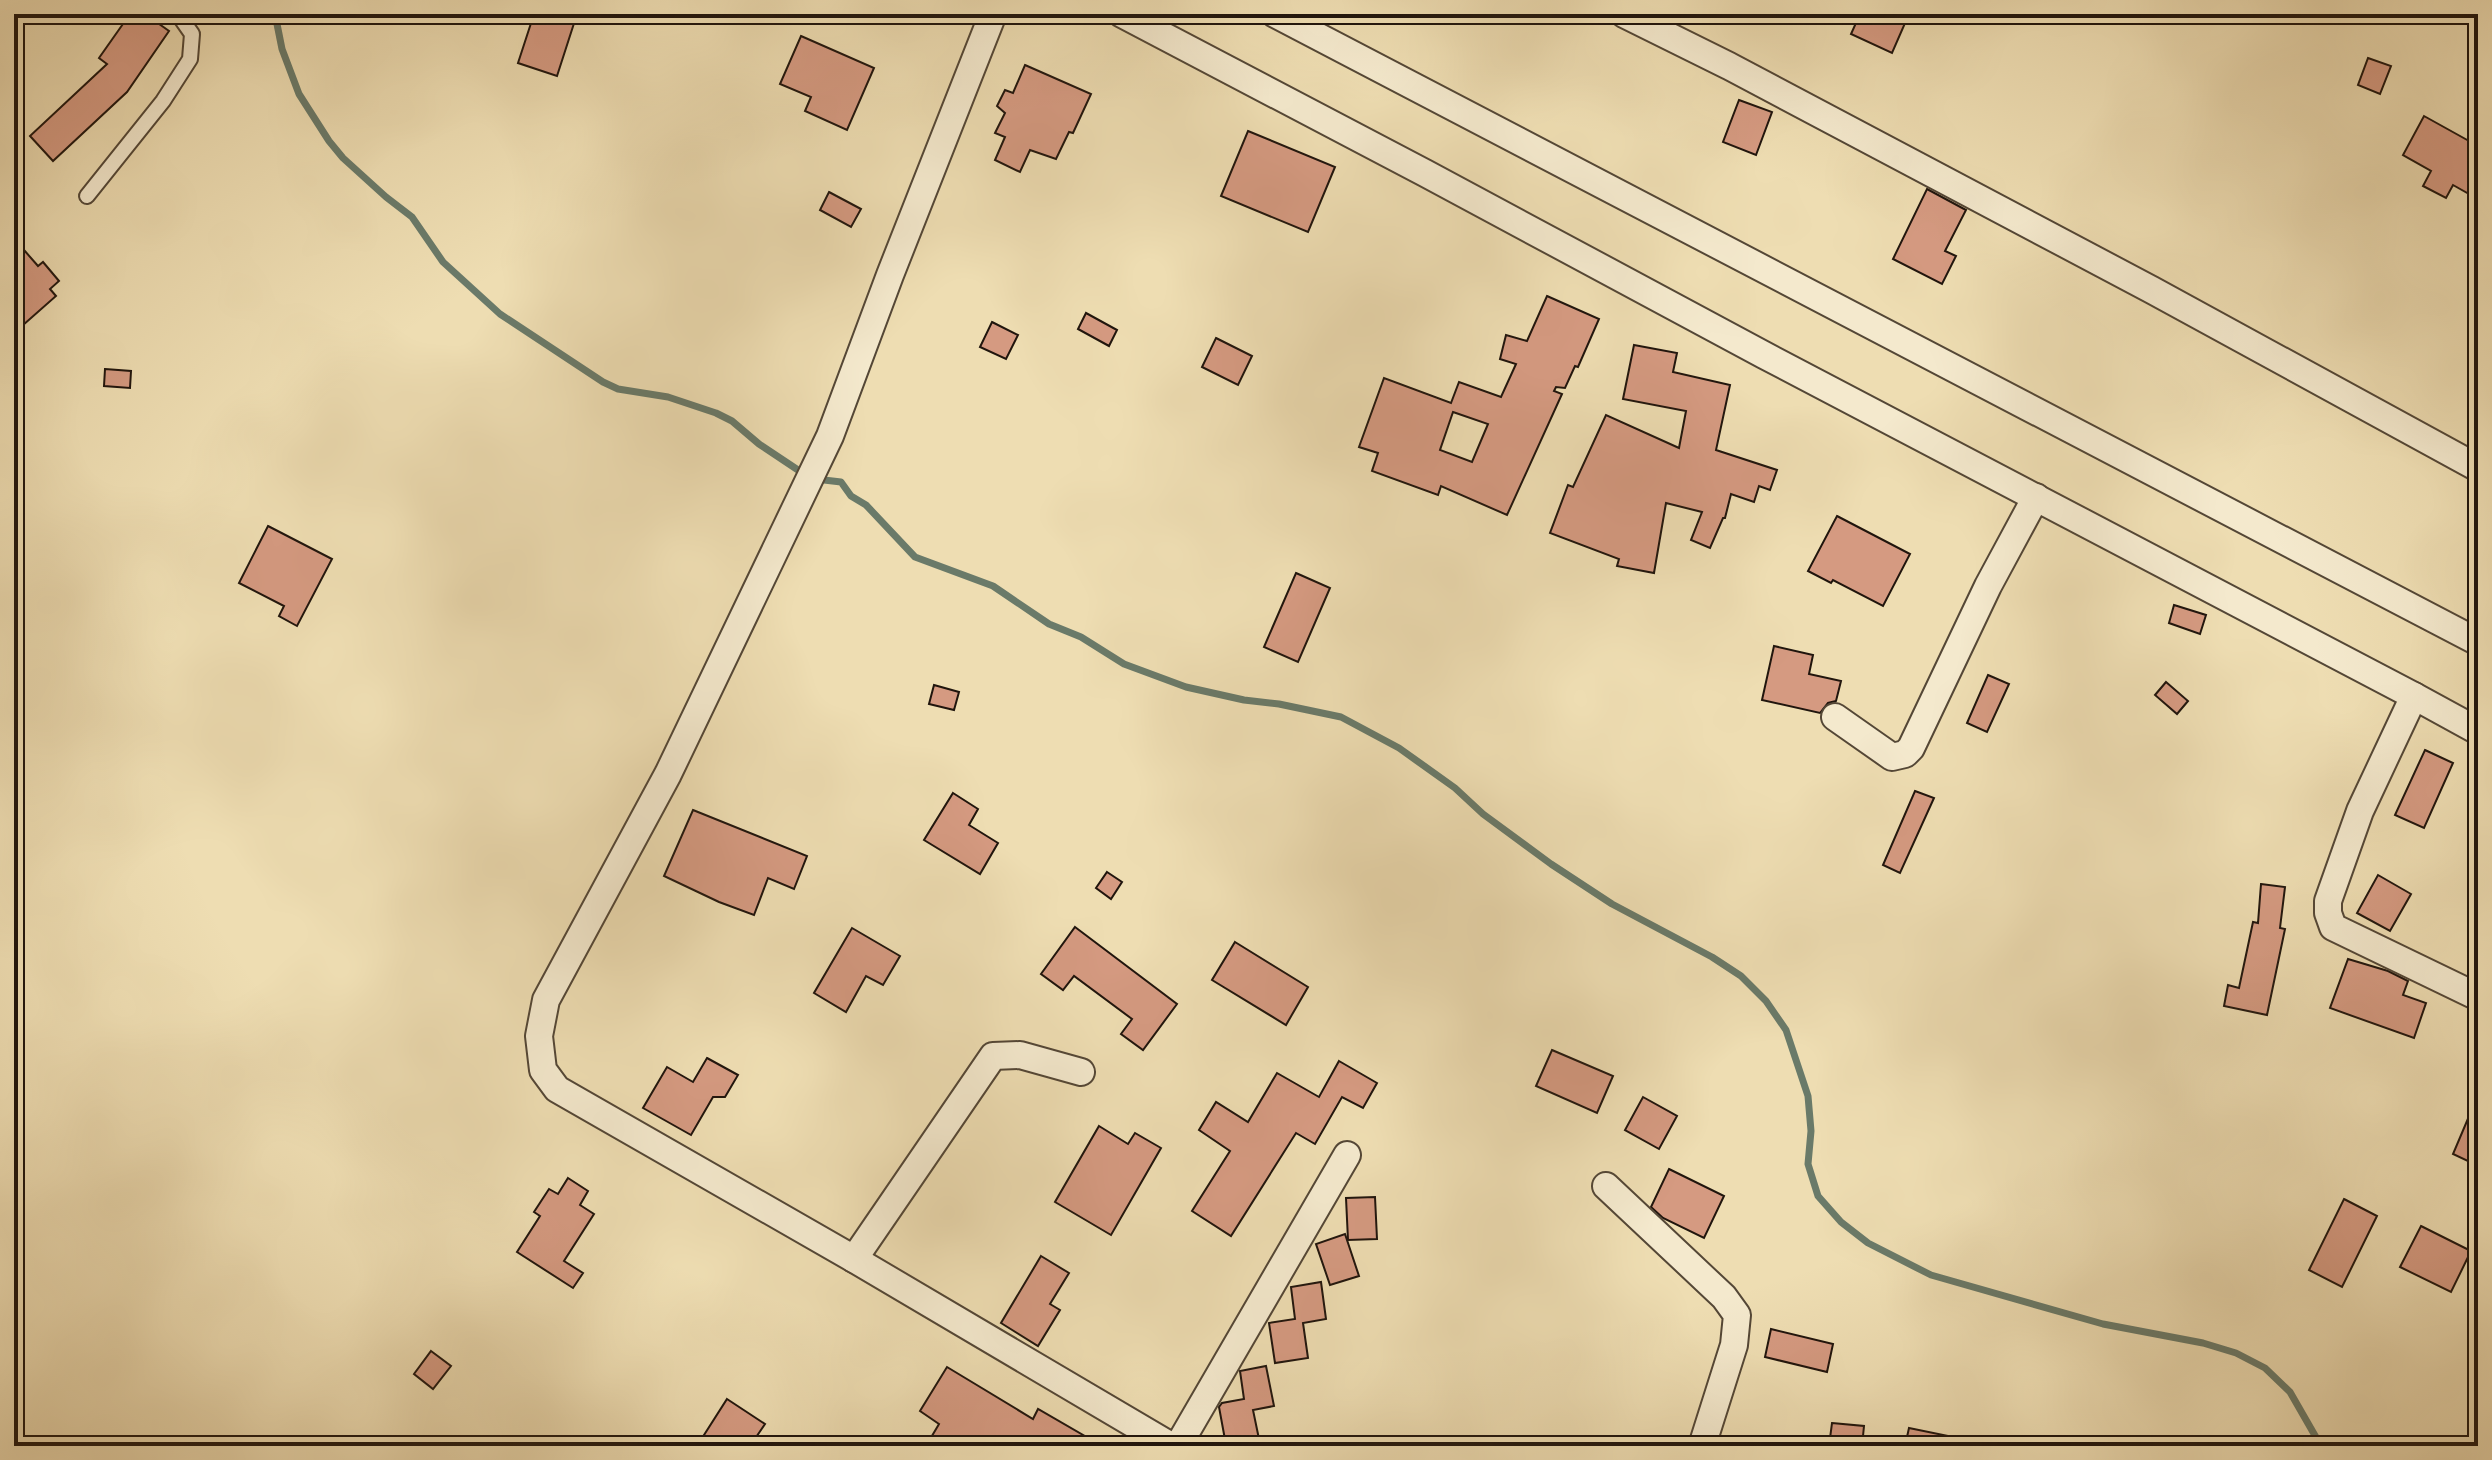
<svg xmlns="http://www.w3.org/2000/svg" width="2492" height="1460" viewBox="0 0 2492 1460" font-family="Alegreya,serif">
  <rect width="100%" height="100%" fill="#eeddb2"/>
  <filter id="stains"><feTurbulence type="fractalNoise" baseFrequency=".0025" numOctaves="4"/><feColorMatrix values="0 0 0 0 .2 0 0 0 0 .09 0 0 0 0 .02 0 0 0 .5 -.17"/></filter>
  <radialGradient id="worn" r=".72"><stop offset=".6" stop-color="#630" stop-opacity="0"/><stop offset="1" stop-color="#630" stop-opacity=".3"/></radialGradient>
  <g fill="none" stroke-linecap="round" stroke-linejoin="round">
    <!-- stream -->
    <g stroke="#6a7a69" stroke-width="7">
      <path d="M275,14L282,49L299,94L329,141L343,158L386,197L412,217L443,262L500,314L603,382L618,389L668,397L716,413L732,421L759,444L801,472"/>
      <path d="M824,480L841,482L851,496L866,505L915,557L993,586L1049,624L1081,637L1124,664L1186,687L1244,700L1279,704L1341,717L1399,748L1455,788L1483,814L1551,864L1612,904L1712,957L1741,976L1766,1001L1786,1030L1808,1096L1811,1131L1808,1164L1818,1196L1841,1222L1868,1243L1931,1275L2103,1324L2203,1343L2236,1353L2265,1368L2290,1392L2321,1446"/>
    </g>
  </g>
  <!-- building -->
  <g fill="#d59a81" stroke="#20150d" stroke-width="2" fill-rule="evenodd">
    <path d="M130,14H145L169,31L127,92L53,161L30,136L107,64L99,58Z"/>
    <path d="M534,14H577L557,76L518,63Z"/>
    <path d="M1860,14H1909L1892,53L1851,34Z"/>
    <path d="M801,36L874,68L847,130L805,111L811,97L780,84Z"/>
    <path d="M2368,58L2391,66L2380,94L2358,85Z"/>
    <path d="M1025,65L1091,94L1073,133L1069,132L1056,159L1030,150L1020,172L995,160L1005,137L995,133L1005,113L997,106L1005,90L1013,93Z"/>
    <path d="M1739,100L1772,112L1756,155L1723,142Z"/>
    <path d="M2424,116L2478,146V199L2453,185L2446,198L2423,186L2431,171L2403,155Z"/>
    <path d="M1248,131L1335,167L1308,232L1221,196Z"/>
    <path d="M1927,189L1966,210L1945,251L1956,256L1942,284L1893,259Z"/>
    <path d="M829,192L861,209L851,227L820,210Z"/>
    <path d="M24,250L38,266L43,262L59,281L50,289L56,296L14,333V260Z"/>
    <path d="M1547,296L1599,319L1578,367L1575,366L1565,388L1556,387L1554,391L1562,394L1507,515L1441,486L1438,495L1372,471L1378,453L1359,447L1384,378L1451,403L1459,382L1501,397L1516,364L1500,359L1506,335L1527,341ZM1453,412L1488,424L1472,462L1440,450Z"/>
    <path d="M1086,313L1117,330L1109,346L1078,329Z"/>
    <path d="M992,322L1018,335L1006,359L980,347Z"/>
    <path d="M1216,338L1252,356L1238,385L1202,367Z"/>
    <path d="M1634,345L1677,353L1673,372L1730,385L1716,450L1777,470L1770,490L1759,486L1754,502L1731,494L1725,518H1723L1710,548L1691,540L1702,512L1666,503L1654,573L1617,566L1619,559L1550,533L1568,485L1573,487L1606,415L1679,448L1686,411L1623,399Z"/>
    <path d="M105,369L131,371L130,388L104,386Z"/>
    <path d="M1837,516L1910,554L1883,606L1833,580L1831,583L1808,571Z"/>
    <path d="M268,526L332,559L297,626L279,616L284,606L239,583Z"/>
    <path d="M1296,573L1330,588L1298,662L1264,647Z"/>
    <path d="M2174,605L2206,615L2200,634L2169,623Z"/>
    <path d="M1774,646L1813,655L1809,674L1841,681L1836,701L1828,703L1820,713L1762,700Z"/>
    <path d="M1988,675L2009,684L1987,732L1967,723Z"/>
    <path d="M2166,682L2188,701L2177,714L2155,695Z"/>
    <path d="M934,685L959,692L954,710L929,704Z"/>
    <path d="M2425,750L2453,763L2424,828L2395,815Z"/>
    <path d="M1915,791L1934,798L1900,873L1883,865Z"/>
    <path d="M953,793L978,809L969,825L998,843L980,874L924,840Z"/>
    <path d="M693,810L807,856L794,889L768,878L754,915L719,902L664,876Z"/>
    <path d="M1107,872L1122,882L1111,899L1096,888Z"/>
    <path d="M2378,875L2411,894L2390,931L2357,913Z"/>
    <path d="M2261,884L2285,887L2280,928L2285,929L2267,1015L2224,1006L2228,985L2239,988L2253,922L2258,923Z"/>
    <path d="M1075,927L1177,1004L1143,1050L1121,1034L1132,1019L1074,976L1063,990L1041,974Z"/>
    <path d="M852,928L900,956L883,985L866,976L846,1012L814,993Z"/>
    <path d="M1235,942L1308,987L1286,1025L1212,980Z"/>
    <path d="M2348,959L2388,971L2408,981L2403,995L2426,1003L2414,1038L2330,1008Z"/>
    <path d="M1552,1050L1613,1076L1597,1113L1536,1086Z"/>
    <path d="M707,1058L738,1075L725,1097H713L691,1135L643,1108L667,1067L693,1082Z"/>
    <path d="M1339,1061L1377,1083L1363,1108L1342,1097L1315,1144L1296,1133L1231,1236L1192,1211L1230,1151L1199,1130L1216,1102L1248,1122L1277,1073L1319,1097Z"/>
    <path d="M2478,1095V1149L2472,1163L2453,1154Z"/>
    <path d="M1643,1097L1677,1116L1659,1149L1625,1130Z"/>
    <path d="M1099,1126L1128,1144L1135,1133L1161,1148L1111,1235L1055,1202Z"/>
    <path d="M1669,1169L1724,1196L1704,1238L1663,1218L1651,1207Z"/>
    <path d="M568,1178L588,1191L580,1205L594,1214L564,1261L583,1273L573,1288L517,1252L540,1216L534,1212L549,1189L558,1194Z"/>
    <path d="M1375,1197L1377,1239L1348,1240L1346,1198Z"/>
    <path d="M2344,1199L2377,1216L2342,1287L2309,1270Z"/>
    <path d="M2421,1226L2471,1251L2451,1292L2400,1267Z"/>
    <path d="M1345,1234L1359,1276L1330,1285L1316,1244Z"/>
    <path d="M1041,1256L1069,1273L1050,1304L1060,1310L1038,1346L1001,1323Z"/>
    <path d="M1321,1282L1326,1319L1303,1323L1308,1358L1275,1363L1269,1323L1295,1319L1291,1287Z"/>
    <path d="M1771,1329L1833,1344L1827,1372L1765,1357Z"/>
    <path d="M431,1351L451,1366L433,1389L414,1374Z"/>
    <path d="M1266,1366L1274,1406L1253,1410L1259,1439L1226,1445L1219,1407L1222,1403L1244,1399L1240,1371Z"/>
    <path d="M947,1367L1033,1419L1038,1409L1102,1446H926L939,1424L920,1411Z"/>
    <path d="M727,1399L765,1424L750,1446H697Z"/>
    <path d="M1832,1423L1864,1426L1862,1446H1829Z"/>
    <path d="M1909,1428L1958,1438L1957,1446H1905Z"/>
  </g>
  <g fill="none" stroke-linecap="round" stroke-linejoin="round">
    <defs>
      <path id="lane" d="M87,196L163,101L190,59L192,34L178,14"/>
      <g id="street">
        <path d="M993,14L890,275L830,436L668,774L546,1000L539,1036L543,1070L557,1089L854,1259L1171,1446"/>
        <path d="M1122,14L1425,173L1764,355L2414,696L2478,731"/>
        <path d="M1275,14L2478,642"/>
        <path d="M1624,14L1729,66L2152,290L2478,468"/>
        <path d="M2414,696L2360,811L2328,901V913L2333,927L2478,997"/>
        <path d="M1835,717L1892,757L1905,754L1911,748L1988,586L2036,497"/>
        <path d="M1606,1186L1724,1297L1737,1315L1734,1345L1702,1446"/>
        <path d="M854,1259L993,1056L1020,1055L1081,1072"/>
        <path d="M1178,1446L1347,1155"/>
      </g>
    </defs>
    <!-- lane casing -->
    <use href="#lane" stroke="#544736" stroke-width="18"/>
    <!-- street casing -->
    <use href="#street" stroke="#544736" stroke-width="30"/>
    <!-- lane -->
    <use href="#lane" stroke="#f4e9cd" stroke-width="14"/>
    <!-- street -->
    <use href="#street" stroke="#f4e9cd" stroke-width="26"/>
  </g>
  <!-- margin -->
  <rect width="2492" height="1460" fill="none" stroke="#eeddb2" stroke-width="48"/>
  <rect x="16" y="16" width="2460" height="1428" fill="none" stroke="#20150d" stroke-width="4"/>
  <rect x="24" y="24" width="2444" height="1412" fill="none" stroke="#20150d" stroke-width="2"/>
  <rect width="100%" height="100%" filter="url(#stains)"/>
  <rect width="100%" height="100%" fill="url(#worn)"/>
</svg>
